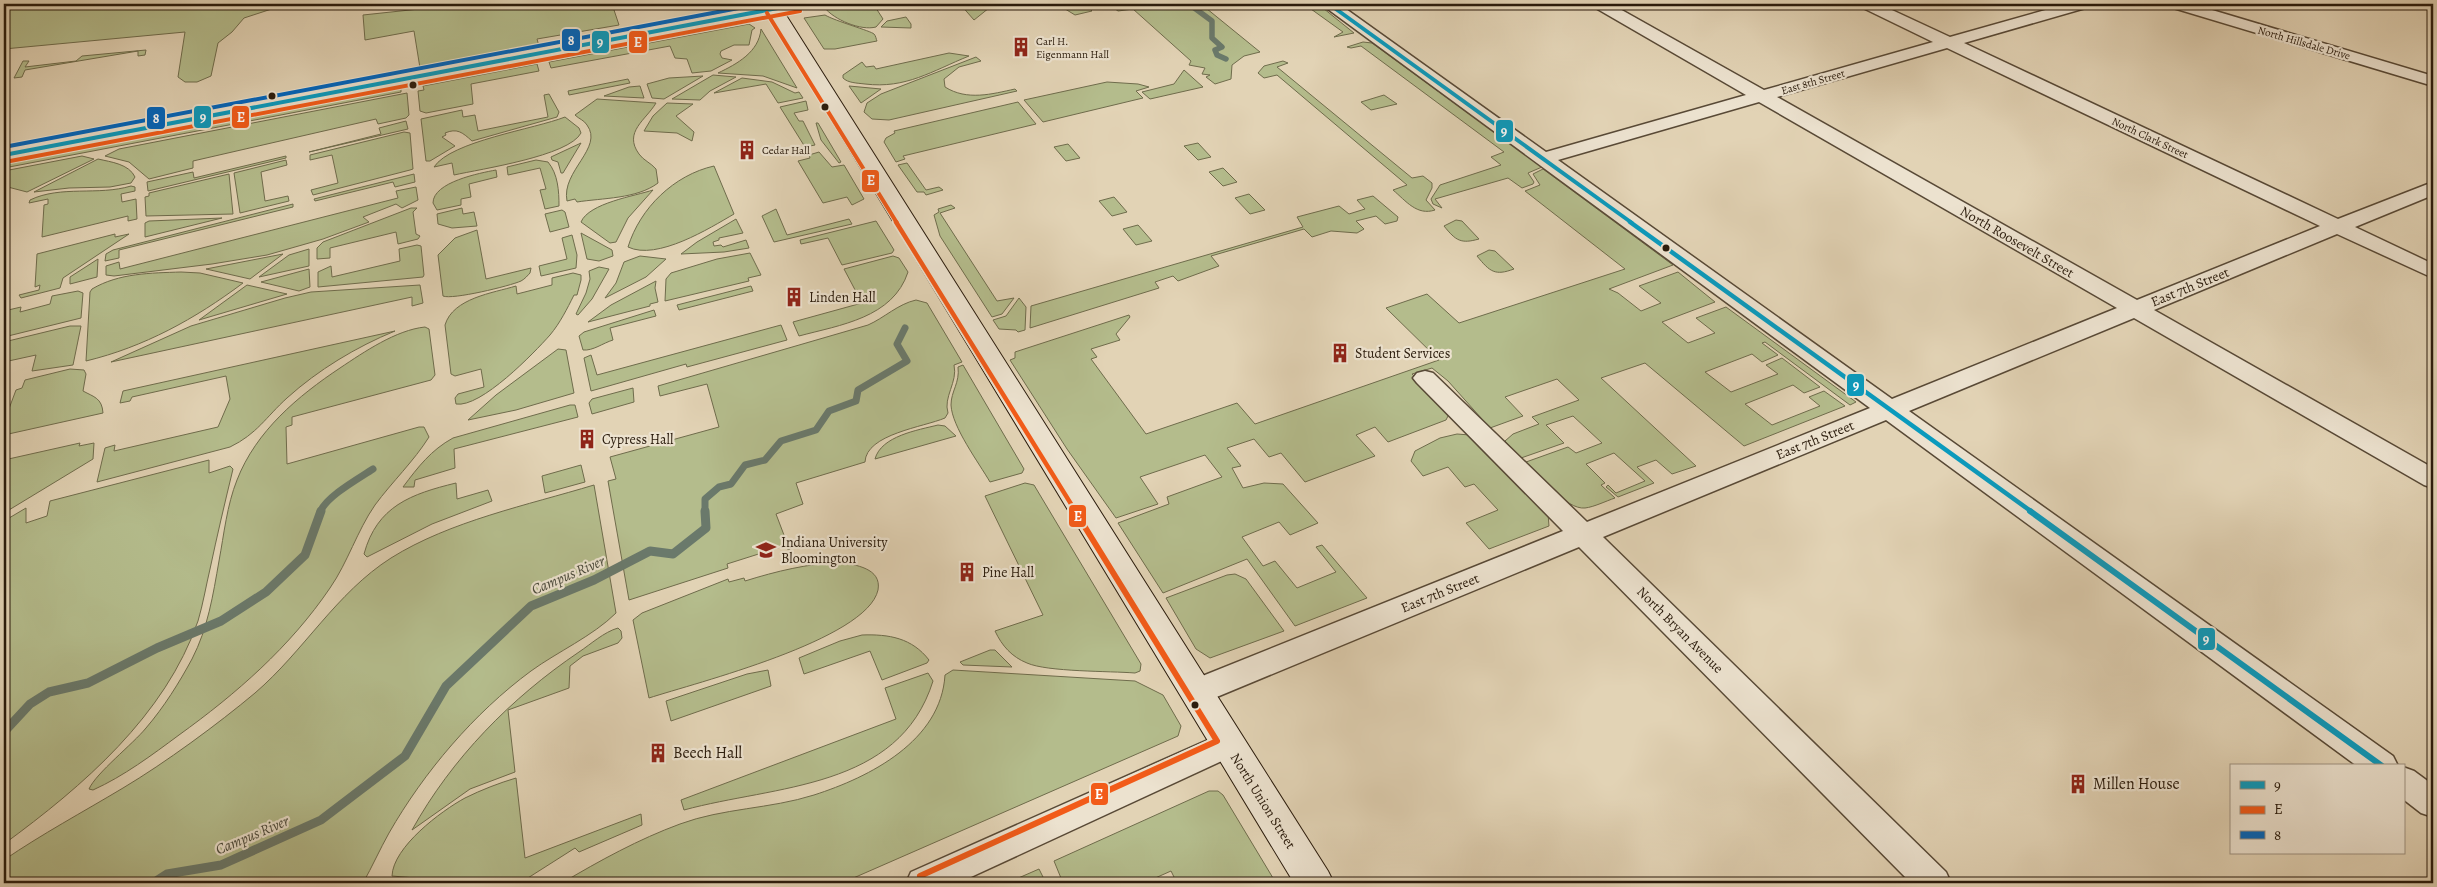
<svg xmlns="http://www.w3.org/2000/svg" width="2437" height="887" viewBox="0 0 2437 887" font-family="Alegreya,serif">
  <rect width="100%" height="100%" fill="#e2d3b5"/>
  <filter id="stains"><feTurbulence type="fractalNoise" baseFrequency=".004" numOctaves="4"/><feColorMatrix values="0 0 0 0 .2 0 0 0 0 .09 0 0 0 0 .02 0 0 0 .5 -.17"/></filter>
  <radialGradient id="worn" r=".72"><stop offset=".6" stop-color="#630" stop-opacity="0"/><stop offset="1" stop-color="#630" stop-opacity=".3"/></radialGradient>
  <!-- green -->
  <g fill="#b4bc8c" stroke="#6f6c4c">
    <path d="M68,4H287L244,18L232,32L218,43L211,76L197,82H185L178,77L185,32L4,49V10Z"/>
    <path d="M466,4H612L619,25L537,39L539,46L420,68L414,31L365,40L363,15Z"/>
    <path d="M840,4H878L874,5L883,19L876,27C861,31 834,20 824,7Z"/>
    <path d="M960,4H994L974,20Z"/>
    <path d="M1057,4H1085L1092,11L1075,15Z"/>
    <path d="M1120,4H1201L1260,52L1244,56L1232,65L1231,79L1215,84L1206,77L1210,75L1202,74L1205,68L1189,65L1191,61L1133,9L1118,11L1111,6Z"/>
    <path d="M1304,4H1318L1354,33L1334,37L1343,32Z"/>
    <path d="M825,15C835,21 871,31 874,34C876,36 876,39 877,41L835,49H824L804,18Z"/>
    <path d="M906,17L911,24V28L881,27L887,21Z"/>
    <path d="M740,20L745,22L423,84L434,78Z"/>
    <path d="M749,24L755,28L752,30L749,45H734L721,51L720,54L722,58L732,60L711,71L692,73L687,59L675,58L670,46L551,68L549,62Z"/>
    <path d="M761,29L797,88L763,76L718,73C737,64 759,52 761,29Z"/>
    <path d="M1363,42L1372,43L1542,167L1528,173L1534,182L1533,184L1522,188L1508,178L1435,199L1442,208L1433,204L1431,199L1440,185L1501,165L1491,157L1504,152L1361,46L1351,48L1347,47Z"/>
    <path d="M146,50L145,55L138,56V51L25,70L22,77L14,78L23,61H29L25,67L76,61L82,56Z"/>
    <path d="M949,53L969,56C932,71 906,89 865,84C857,83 848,83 843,78V75L862,62L866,67L874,66L876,69Z"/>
    <path d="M976,57L981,61L959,67L944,79L945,87C967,101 992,94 1015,89L1017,91L889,120L872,119L864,112L867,103L881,94Z"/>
    <path d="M1283,61L1288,63L1277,67L1412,178L1423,176L1432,183V188L1426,200L1435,210C1417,216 1406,201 1393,190L1407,185L1277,75L1264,78L1258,73L1264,66Z"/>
    <path d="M537,64L539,71L471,84L473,104L426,113L420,111L418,91L424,90L423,86Z"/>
    <path d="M1184,70L1203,87L1150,99L1142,92L1174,84Z"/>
    <path d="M713,75L736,77L710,91L700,100L672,99Z"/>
    <path d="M703,76L664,99L652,98L647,84L669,78Z"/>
    <path d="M742,78L772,82L795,93L799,92L803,98L778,103L766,84L714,93Z"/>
    <path d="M628,79L630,83L569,95L568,91Z"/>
    <path d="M1107,82L1138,84L1149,87L1136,91L1143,98L1043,122L1024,100Z"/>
    <path d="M640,86L644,98L604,96L629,87Z"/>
    <path d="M849,86L881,89L861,103Z"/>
    <path d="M389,87H401V92L4,168V160Z"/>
    <path d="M407,93L409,115L406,118L378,124L376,119L193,161V168L149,179L129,162L105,156L119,149Z"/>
    <path d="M549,94L559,112L557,117L472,141C462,132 457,128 445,133L446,135L442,137L455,146L430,161H426L421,119L462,110L463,117L475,115L478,131L548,117L544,95Z"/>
    <path d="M1384,95L1397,104L1371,110L1361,102Z"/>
    <path d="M597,99L656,103C646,120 623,132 639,154C643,160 651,163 656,169L658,183C637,199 602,198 577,202L575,199L567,201C561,171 604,148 587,125C584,120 579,119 575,115Z"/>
    <path d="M806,101L808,110L794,113L799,121H803L815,145L805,147L780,107Z"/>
    <path d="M1018,102L1036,124L903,156L905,159L896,162L884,142L886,138L895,133L894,131Z"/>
    <path d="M667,103L693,104L676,116L694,132L692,141L677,133L644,131L653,116Z"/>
    <path d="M565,117L579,128L581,133C569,156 481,169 454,175L452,163L434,167C451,141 535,129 565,117Z"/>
    <path d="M406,121L408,129L309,152L381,134L379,128Z"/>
    <path d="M816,123H818L841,162L839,163L821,140Z"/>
    <path d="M404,132L410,133L413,169L410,170L313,195L311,190L338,183L332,155L310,160V155Z"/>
    <path d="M581,143L563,173H561L558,162L552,160L551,157Z"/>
    <path d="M1198,143L1211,157L1198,160L1184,146Z"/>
    <path d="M1068,144L1080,158L1066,161L1054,147Z"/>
    <path d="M819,152L832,167L844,165L864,199L852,205L847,197L823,203L798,161L810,158L809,155Z"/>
    <path d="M82,156L94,159L27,192L4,186V171Z"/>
    <path d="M286,156V158L148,191L147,182L193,172L194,178Z"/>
    <path d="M98,159C111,162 129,164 135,177L131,183L110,187L69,188L34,192Z"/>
    <path d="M286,160L287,165L261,172L265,201L288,196L289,201L240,213L234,173Z"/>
    <path d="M536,160L548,162C558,174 559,191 559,206L545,209L540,190L546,189L540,168L508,175L507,167Z"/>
    <path d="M907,163L926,190L939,187L943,190L926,195L924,192H917L898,165Z"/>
    <path d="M714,166L734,214C710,228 657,261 628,247C640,208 674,175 714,166Z"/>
    <path d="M1223,168L1237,182L1223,186L1209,172Z"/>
    <path d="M1543,169L1673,265L1609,289L1618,293L1641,311L1661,303L1639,286L1678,272L1715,302L1662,322L1688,343L1715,333L1696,318L1726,307L1856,402L1850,405L1765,342L1762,343L1778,355L1762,362L1752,354L1705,372L1731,392L1778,374L1766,365L1782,358L1820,387L1804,393L1793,385L1745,404L1772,425L1820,406L1809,397L1824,391L1845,406L1744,446L1645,363L1601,378L1696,466L1672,474L1656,460L1637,467L1654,483L1618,497L1606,487L1608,485L1616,493L1645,481L1614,453L1586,464L1605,483L1601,485L1615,498C1606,501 1594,507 1585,508C1566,510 1539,475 1526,462L1568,447L1576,453L1602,443L1573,416L1546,425L1564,443L1521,458L1505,441L1513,434L1539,424L1532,417L1579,400L1557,379L1505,397L1523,416L1490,428L1448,381L1432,368L1412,374L1450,412L1446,420L1388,442L1375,427L1356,435L1375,456L1305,482L1281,453L1269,457L1254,439L1227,448L1241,466L1232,468L1243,488L1264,483L1283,484L1318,523L1290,535L1279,522L1242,537L1263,566L1275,561L1297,588L1336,572L1316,547L1322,545L1367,598L1295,626L1247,559L1163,593L1118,523L1169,504L1167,497L1222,477L1205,455L1140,477L1158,504L1116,518L1067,449L1010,360L1015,358V352L1129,315L1130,317L1116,334L1120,340L1091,349L1097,357L1091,359L1146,434L1237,403L1255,424L1439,360L1386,308L1427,294L1459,323L1625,269L1525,191L1540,185L1533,174Z"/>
    <path d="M496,170L497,177L469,184L471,197L461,199V205L437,210L433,203C433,182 480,173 496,170Z"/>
    <path d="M229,174L233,214L146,216L145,197L149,196V193Z"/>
    <path d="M414,174L415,182L395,187L393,182L315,201L314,199Z"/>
    <path d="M131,186L135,187V191L121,194L122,202L136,199L137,219L128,221V216L42,237L44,205L48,204V199L29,203L30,200C61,185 98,196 131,186Z"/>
    <path d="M416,187L418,200L402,208L396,204L363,217L369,222L323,239L267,255L212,264L114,276L106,275V266L119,262L120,269L398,198L396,191Z"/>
    <path d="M653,190L628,218L616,242L610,243L581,222C589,203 635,196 653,190Z"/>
    <path d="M1249,194L1265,210L1250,214L1235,198Z"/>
    <path d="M1373,196L1398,217L1397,221L1385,224L1376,216L1356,221L1364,229L1357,233L1331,231L1312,237L1304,229L1211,256L1219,266L1178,281L1173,276L1155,282L1159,288L1030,328L1031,306L1303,227L1297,217L1339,206L1349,214L1365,209L1357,200Z"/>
    <path d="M1114,197L1127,212L1112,216L1099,201Z"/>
    <path d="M293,204V207L119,250V258L105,261L106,254L113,250Z"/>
    <path d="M951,205L955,208L940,213L997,301L1014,298L1002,314L992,317L940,236L934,215L939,212L938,209Z"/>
    <path d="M411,208H417L413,212L416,234L420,236L418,239L398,244L396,232L330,248V258L317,259V248L323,242Z"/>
    <path d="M462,208L463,214L474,212L477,226L452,228L438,224L437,214Z"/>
    <path d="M776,209L787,235L849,219L852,224L774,242L762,216Z"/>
    <path d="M562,210L565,212L569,227L550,232L545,214Z"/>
    <path d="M222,218L145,237V223L149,221Z"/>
    <path d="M736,219L743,233L719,238V240L713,242L714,246L721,245L723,247L746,240L749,248L724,252L681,254L697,242Z"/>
    <path d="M1456,220L1462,221L1479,239C1461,244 1456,241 1444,226Z"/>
    <path d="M876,221L894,250L892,253L842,265L828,238L801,244L800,240Z"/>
    <path d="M1138,225L1152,241L1136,245L1123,229Z"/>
    <path d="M477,230L486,279L531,268L530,273C528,275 525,279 521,281C510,286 452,300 443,296L438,255L455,238Z"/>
    <path d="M581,233L612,250L613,256L599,261L587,259Z"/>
    <path d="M115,234V237L129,234L63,278L60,288L21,298L19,295L39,290L40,285L35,287L37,254Z"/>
    <path d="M572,235L577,255L576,268L541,276L539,266L567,259L562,238Z"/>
    <path d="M417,245L421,246L424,275L423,277L318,287V272L331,266L332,277L400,261L399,249Z"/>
    <path d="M309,249V266L259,277L289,255Z"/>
    <path d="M1489,250L1495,251L1514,269C1495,276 1490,272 1477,256Z"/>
    <path d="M750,253L761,275L748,278L749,281L665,301L666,279L671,273L717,259Z"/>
    <path d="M283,254L250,279L206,269Z"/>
    <path d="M640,256L666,259L646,277L605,298L616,283L624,262Z"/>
    <path d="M893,256L899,258L908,272C893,318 840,325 799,336L793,322L862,303L844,269Z"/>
    <path d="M98,259L97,277L70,284V277Z"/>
    <path d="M599,267L609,269L592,299L578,315L576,314L586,293L590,279L589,271Z"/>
    <path d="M309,269L310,287L299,291L261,282Z"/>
    <path d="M181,272L200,273L243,283C195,319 144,347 86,361L90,292L92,289C119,273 151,273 181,272Z"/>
    <path d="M573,273L581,275V280L577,295H574C567,309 560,323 550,335C534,353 481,408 456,404L455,398L458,394L484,387L481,369L455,376L451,374L445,325C453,298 493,293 516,286L517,294L552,285V278Z"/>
    <path d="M656,281L655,288L658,302L650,304V306L588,322L611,305Z"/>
    <path d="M247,285L287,294L199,320Z"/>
    <path d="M420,285L423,303L412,306V297L111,362L191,326L285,298L311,292Z"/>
    <path d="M751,286L753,291L679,310L677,305Z"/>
    <path d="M78,291L83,293L81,318L4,337V311L21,307L20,312L50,304L52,296Z"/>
    <path d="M1019,298L1026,307L1025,330L1018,332L1016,330L999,329L993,320L1006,316Z"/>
    <path d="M916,300L927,303L962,362L954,365C958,382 943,397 948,413L945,418C924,427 866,434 865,462L796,483L803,504L776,514L787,543L801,539L804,542L788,550L787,545L727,564L728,568L629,600L608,481L616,479L610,457L719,427L707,384L660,396L658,386L868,325C884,318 898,304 916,300Z"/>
    <path d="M654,310L656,316L610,328L613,340C603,343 593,351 583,350L579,336L584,332Z"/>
    <path d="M781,325L787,340L687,367L686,364L591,391L584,358L591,355L597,375Z"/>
    <path d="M70,326H81L73,365L32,371L36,355L4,362V342Z"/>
    <path d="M425,327L429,329L435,375L431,380L292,417V425L286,427L287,464L419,427H424L429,437C414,461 392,482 375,505C357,531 348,562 330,588C290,647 236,694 179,735C152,755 124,776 93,790L89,789C96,773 133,744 146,728C164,707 179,683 192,659C208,628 213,595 219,561C224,534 227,505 237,480C256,431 298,396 340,368C364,352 396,330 425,327Z"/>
    <path d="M395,331C356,347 318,370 287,398C266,417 257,434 230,447L97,482L105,448L115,445L114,451L218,427L230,399L226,376L132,397L130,401L120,403L123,391Z"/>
    <path d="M558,349L566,350L574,393L516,410L468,420L496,395Z"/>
    <path d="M963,365L1024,469L1022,473L990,482C979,463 952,427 951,405C951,391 960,383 958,367Z"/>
    <path d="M70,369L84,370L86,374L83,391C94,397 102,398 103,413L4,435V422L16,390L22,388L25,380Z"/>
    <path d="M633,388L634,402L592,414L589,403L592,399Z"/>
    <path d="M570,405H575L578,417L454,449L455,468L415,480L414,487H403C418,467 431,450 453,438Z"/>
    <path d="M938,425L945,426L956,436L875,459C881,436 918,430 938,425Z"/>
    <path d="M1457,434L1470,435L1548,514L1549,526L1489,549L1466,523L1498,510L1474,484L1465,487L1448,467L1423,476L1411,461L1415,451L1440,438Z"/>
    <path d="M80,443L79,446L94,443L93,459L4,513V460Z"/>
    <path d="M209,460V473L230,466L233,469C225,502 217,536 210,569C206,586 203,604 198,621C165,716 83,786 4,844V521L26,508V523L47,516L50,501Z"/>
    <path d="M581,465L585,482L545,493L542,476Z"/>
    <path d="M456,483L457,499L488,490L492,501L432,524L367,557L364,554C377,506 411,494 456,483Z"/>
    <path d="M1025,483L1034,485L1141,664L1140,671L1135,673C1110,671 1047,672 1027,663C1012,657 1002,646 995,631L1043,615L985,496Z"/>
    <path d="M594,485L616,613C593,636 557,652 531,671C474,713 424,772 389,833C380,849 372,867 363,883H4V860C42,834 83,812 123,788C165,763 218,724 255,693C304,651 336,593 391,558C450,521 528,505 594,485Z"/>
    <path d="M840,562C855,565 882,568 878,590C867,640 695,683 649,698L633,620L642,613L728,579L729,582L744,578L745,581C777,571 807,564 840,562Z"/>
    <path d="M1235,574L1246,579L1284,631L1210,658L1196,649L1166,598L1227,575Z"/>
    <path d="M618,628L621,631L622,638L618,643L583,656L570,666L569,688L508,710L515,772L470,789L412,830C452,758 511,698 579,652C591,644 604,632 618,628Z"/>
    <path d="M862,635C889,634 912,638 929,660L927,663L882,680L870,651L804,674L799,658L840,641Z"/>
    <path d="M990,650H995L1012,667L963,665L960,662Z"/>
    <path d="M768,670L771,686L671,721L666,701L747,674Z"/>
    <path d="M953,670L1135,681L1163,695L1181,726L1178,736L842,883H562C599,861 639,839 680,824C723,808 770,809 814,795C870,777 941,741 945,675Z"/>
    <path d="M928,673L933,681C899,790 775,785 684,810L681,800L896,719L885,688Z"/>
    <path d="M516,778L525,858L641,814L642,825L579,852L575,848L520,883H425L427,879L392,876C393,847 441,811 465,798C481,790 499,783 516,778Z"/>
    <path d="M1209,791H1218L1223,795L1276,883H1177L1171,871L1144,883H1063L1054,861Z"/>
    <path d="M1039,869L1046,883H1007Z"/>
  </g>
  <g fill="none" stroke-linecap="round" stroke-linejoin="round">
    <!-- stream-far2 -->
    <path stroke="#6a796b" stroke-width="5.5" d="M1189,4L1212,21V38L1222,47L1215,50L1217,55L1226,59"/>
    <!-- stream-far1 -->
    <g stroke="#6a796b" stroke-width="7">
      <path d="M320,512C327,496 358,479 373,469"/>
      <path d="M705,512V499L719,487L731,484L745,465L765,460L781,441L816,430L829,411L856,401L858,390L907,361L897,344L905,328"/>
    </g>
    <!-- stream -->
    <g stroke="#6a796b" stroke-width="9">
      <path d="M4,732L30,704L49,692L88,683L157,648L221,621L266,592L305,555L321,511"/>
      <path d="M153,883L167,874L221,865L321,820L405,756L446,686L531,606L594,580L650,551L673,554L706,528L705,511"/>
    </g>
    <defs>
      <g id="street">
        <path d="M4,4H17L15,7L4,9Z"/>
        <path d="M1321,4H1339L1546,152L1746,95L1594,7L1592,4H1611L1764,90L1933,42L1861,7L1859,4H1879L1950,37L2067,4H2091L2089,7L1964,43L2338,219L2433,182V195L2355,227L2433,264V278L2337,234L2154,310L2433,468V488L2424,485L2134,318L1909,411L2393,756L2398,766H2357L1886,420L1603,537L1946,872L1951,883H1911L1579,547L1207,701L1196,704L1185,701L1181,692L1185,683L1563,531L1417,383L1413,378L1417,373L1425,371L1433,373L1587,522L1870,408ZM1947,48L2320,226L2137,300L1777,97ZM1759,102L2117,308L1892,399L1558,160Z"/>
        <path d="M2168,4H2192L2433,76V86L2170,7Z"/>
        <path d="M1228,731L1239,735L1244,744L1239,753L958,883H906L911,872Z"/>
        <path d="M2403,767L2414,771L2433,785V817L2421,813L2403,799Z"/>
      </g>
      <path id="secondary" d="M773,4H808L805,8L784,12L1328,871L1334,883H1294L768,15L4,161V149Z"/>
    </defs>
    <!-- street casing -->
    <use href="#street" stroke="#584936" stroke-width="3"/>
    <!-- secondary casing -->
    <use href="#secondary" stroke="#2a1b0c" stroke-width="2"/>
    <!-- street -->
    <use href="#street" fill="#ece2cf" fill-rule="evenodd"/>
    <!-- secondary -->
    <use href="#secondary" fill="#ece2cf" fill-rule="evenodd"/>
    <defs>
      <g id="bus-1-far2">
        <path d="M1329,4L1632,223"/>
        <path d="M4,155L799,4"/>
      </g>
      <path id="bus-1-far1" d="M1630,222L2032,512"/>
      <path id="bus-1" d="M2030,511L2382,766"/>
      <g id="bus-2-far2">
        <path d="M767,13L897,223"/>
        <path d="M5,162L800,11"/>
      </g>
      <path id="bus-2-far1" d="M896,222L1076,512"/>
      <path id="bus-2" d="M920,876L1217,741L1075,511"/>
      <path id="bus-3" d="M4,147L760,4"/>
    </defs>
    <!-- bus-1-far2 casing -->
    <use href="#bus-1-far2" stroke="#ece2cf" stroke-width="6"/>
    <!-- bus-1-far1 casing -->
    <use href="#bus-1-far1" stroke="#ece2cf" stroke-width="8"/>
    <!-- bus-1 casing -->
    <use href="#bus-1" stroke="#ece2cf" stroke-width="10"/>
    <!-- bus-2-far2 casing -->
    <use href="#bus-2-far2" stroke="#ece2cf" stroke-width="6"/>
    <!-- bus-2-far1 casing -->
    <use href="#bus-2-far1" stroke="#ece2cf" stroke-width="8"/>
    <!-- bus-2 casing -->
    <use href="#bus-2" stroke="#ece2cf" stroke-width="10"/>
    <!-- bus-3 casing -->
    <use href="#bus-3" stroke="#ece2cf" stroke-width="6"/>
    <!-- bus-1-far2 -->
    <use href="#bus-1-far2" stroke="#0a9abd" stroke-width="4"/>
    <!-- bus-1-far1 -->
    <use href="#bus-1-far1" stroke="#0a9abd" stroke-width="4.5"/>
    <!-- bus-1 -->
    <use href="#bus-1" stroke="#0a9abd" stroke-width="6"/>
    <!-- bus-2-far2 -->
    <use href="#bus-2-far2" stroke="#f25b19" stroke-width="4"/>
    <!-- bus-2-far1 -->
    <use href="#bus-2-far1" stroke="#f25b19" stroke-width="4.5"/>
    <!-- bus-2 -->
    <use href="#bus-2" stroke="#f25b19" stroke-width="6"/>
    <!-- bus-3 -->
    <use href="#bus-3" stroke="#0065bd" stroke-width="4"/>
  </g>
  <!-- icons -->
  <defs>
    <symbol id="building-bare" viewBox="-9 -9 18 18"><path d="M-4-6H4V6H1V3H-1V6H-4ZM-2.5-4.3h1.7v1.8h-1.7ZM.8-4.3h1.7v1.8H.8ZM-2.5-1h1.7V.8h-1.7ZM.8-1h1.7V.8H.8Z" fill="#8f2418" stroke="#ece2cf" stroke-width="2.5" paint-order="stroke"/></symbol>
    <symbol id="university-bare" viewBox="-9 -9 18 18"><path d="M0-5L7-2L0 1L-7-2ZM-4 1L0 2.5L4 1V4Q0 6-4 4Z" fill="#8f2418" stroke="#ece2cf" stroke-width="2.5" paint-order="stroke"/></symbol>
  </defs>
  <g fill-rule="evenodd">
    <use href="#building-bare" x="1007" y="33" width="28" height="28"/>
    <use href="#building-bare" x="733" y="136" width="28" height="28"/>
    <use href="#building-bare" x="780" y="283" width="28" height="28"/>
    <use href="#building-bare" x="1326" y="339" width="28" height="28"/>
    <use href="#building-bare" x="573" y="425" width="28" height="28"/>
    <use href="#university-bare" x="752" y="536" width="28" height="28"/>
    <use href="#building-bare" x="953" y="558" width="28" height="28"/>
    <use href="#building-bare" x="644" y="739" width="28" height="28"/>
    <use href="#building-bare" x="2064" y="770" width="28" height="28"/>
  </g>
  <!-- markers -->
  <g fill="#2a1b0c" stroke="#ece2cf" stroke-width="2">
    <circle cx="413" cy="85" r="4.5"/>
    <circle cx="272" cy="96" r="4.5"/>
    <circle cx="825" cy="107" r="4.5"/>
    <circle cx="1666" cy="248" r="4.5"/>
    <circle cx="1195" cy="705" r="4.5"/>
  </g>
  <g text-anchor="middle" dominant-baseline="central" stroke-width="4.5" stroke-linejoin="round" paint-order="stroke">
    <!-- far-poi labels -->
    <g font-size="11" fill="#2a1b0c" stroke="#ece2cf" text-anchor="start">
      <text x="1036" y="41">Carl H.<tspan x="1036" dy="13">Eigenmann Hall</tspan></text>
      <text x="762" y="150">Cedar Hall</text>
    </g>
    <!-- far-street labels -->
    <g font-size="11" fill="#2a1b0c" stroke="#ece2cf">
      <text transform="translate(2304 43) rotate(16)">North Hillsdale Drive</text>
      <text transform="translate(1813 82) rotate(-16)">East 8th Street</text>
      <text transform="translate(2150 138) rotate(25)">North Clark Street</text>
    </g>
    <!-- street labels -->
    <g font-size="14" fill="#2a1b0c" stroke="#ece2cf">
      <text transform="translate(2017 242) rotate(30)">North Roosevelt Street</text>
      <text transform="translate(2190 287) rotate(-22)">East 7th Street</text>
      <text transform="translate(1815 440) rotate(-22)">East 7th Street</text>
      <text transform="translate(1440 593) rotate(-22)">East 7th Street</text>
      <text transform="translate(1680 630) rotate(45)">North Bryan Avenue</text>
      <text transform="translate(1263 801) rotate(58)">North Union Street</text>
    </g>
    <!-- poi labels -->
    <g font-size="14" fill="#2a1b0c" stroke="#ece2cf" text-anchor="start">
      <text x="809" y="297">Linden Hall</text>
      <text x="1355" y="353">Student Services</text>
      <text x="602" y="439">Cypress Hall</text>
      <text x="781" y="542">Indiana University<tspan x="781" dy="16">Bloomington</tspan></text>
      <text x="982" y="572">Pine Hall</text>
    </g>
    <!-- water labels -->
    <g font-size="15" font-style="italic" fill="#4a4a3c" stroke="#ece2cf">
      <text transform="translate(568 575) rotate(-23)">Campus River</text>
      <text transform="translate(252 835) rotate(-23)">Campus River</text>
    </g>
    <!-- near-poi labels -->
    <g font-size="16" fill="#2a1b0c" stroke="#ece2cf" text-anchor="start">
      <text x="673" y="753">Beech Hall</text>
      <text x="2093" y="784">Millen House</text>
    </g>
  </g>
  <g stroke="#ece2cf" stroke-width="2">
    <rect x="561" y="28" width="20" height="24" rx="5" fill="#0065bd"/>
    <rect x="591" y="30" width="19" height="24" rx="5" fill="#0a9abd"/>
    <rect x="628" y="30" width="20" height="24" rx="5" fill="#f25b19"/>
    <rect x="193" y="105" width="19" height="24" rx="5" fill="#0a9abd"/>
    <rect x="231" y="105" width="19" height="24" rx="5" fill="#f25b19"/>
    <rect x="146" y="106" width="20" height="24" rx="5" fill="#0065bd"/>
    <rect x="1495" y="119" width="19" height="24" rx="5" fill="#0a9abd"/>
    <rect x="861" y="169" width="19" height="24" rx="5" fill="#f25b19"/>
    <rect x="1846" y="373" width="19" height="24" rx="5" fill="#0a9abd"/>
    <rect x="1068" y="504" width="19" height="24" rx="5" fill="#f25b19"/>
    <rect x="2197" y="627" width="19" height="24" rx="5" fill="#0a9abd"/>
    <rect x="1090" y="782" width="19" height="24" rx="5" fill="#f25b19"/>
  </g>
  <g font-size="14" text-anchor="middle" font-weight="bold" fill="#fff">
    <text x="571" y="45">8</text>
    <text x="600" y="47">9</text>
    <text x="638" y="47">E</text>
    <text x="203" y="122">9</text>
    <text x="241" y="122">E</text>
    <text x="156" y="123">8</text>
    <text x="1504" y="136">9</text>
    <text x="871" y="185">E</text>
    <text x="1856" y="390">9</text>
    <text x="1078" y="521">E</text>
    <text x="2206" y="644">9</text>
    <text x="1099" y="799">E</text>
  </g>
  <!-- margin -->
  <rect width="2437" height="887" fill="none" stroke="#e2d3b5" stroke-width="20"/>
  <rect x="5" y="5" width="2427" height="877" fill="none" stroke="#2a1b0c" stroke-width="2.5"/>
  <rect x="10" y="10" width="2417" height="867" fill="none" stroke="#2a1b0c"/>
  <!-- legend -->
  <rect x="2230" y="764" width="175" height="90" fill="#ece2cf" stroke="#9e9281"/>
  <rect x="2240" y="781" width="25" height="8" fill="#0a9abd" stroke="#9e9281"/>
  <text x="2274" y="790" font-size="15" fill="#2a1b0c">9</text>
  <rect x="2240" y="806" width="25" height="8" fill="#f25b19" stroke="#9e9281"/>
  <text x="2274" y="814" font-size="15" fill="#2a1b0c">E</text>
  <rect x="2240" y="831" width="25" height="8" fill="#0065bd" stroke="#9e9281"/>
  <text x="2274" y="840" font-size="15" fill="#2a1b0c">8</text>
  <rect width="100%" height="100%" filter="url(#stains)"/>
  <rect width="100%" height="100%" fill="url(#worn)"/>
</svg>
